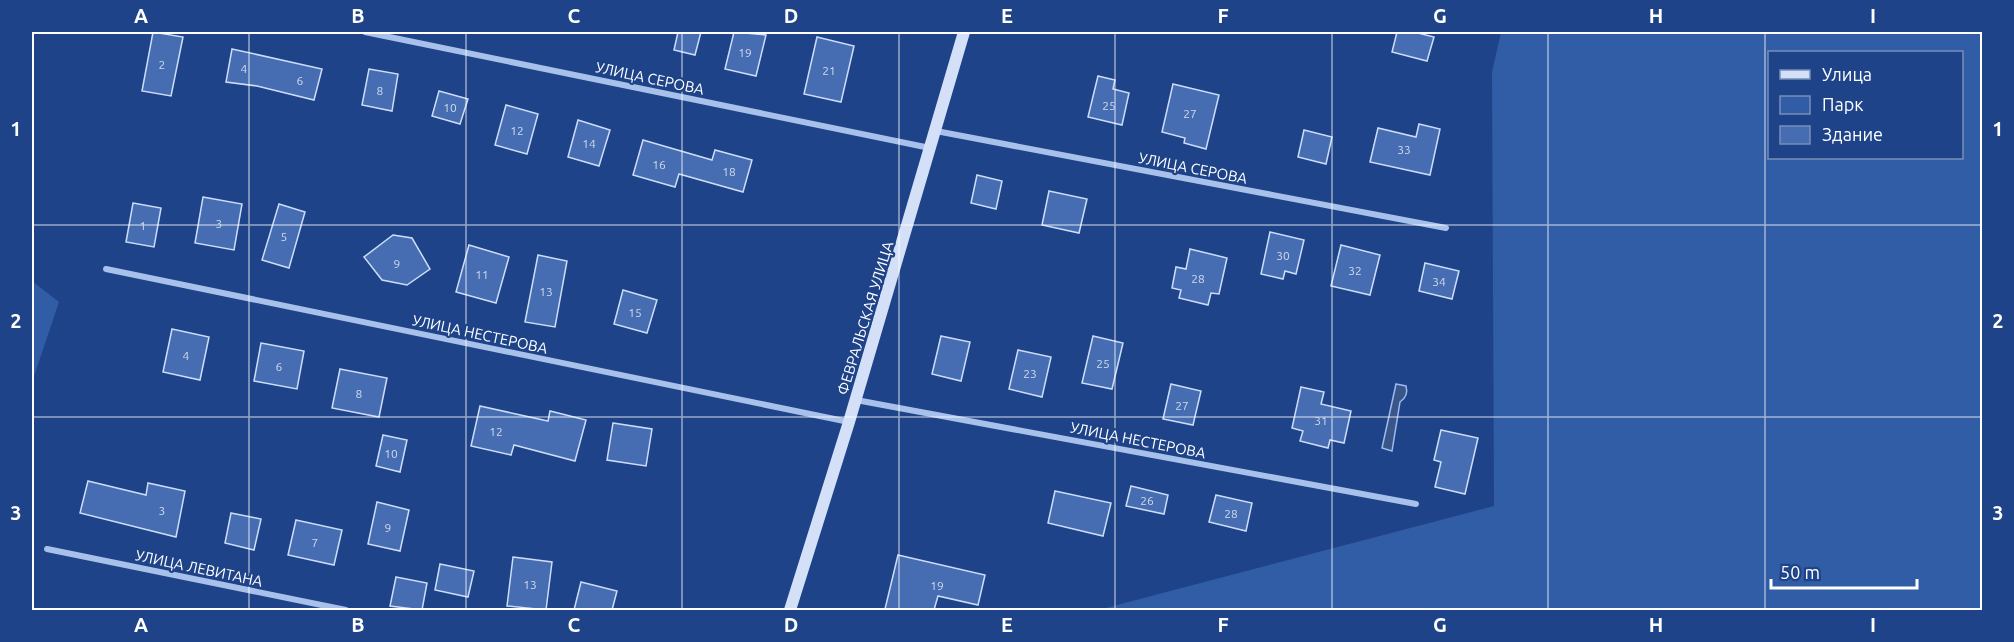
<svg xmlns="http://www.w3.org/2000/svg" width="2014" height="642" viewBox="0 0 2014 642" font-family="Ubuntu,sans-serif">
  <rect width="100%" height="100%" fill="#1e4388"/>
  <!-- green -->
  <g fill="#315ca6" fill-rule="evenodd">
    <path d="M1501,32H1982V610H1098L1494,506L1492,72ZM1770,52H1962V158H1770Z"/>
    <path d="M32,281L59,302L32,382V280Z"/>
  </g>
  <!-- water -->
  <path fill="#3a5588" stroke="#9bbaed" stroke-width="1.5" d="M1396,384L1406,386C1408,393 1406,398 1400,402L1392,451L1382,448Z"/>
  <!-- building -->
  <g fill="#466db1" stroke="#cdddf8" stroke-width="1.5">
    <path d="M153,32L183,37L171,96L142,91Z"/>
    <path d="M678,32H701L695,55L674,50Z"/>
    <path d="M734,32L766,35L756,76L725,69Z"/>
    <path d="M1397,32H1414L1434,37L1427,61L1392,52Z"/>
    <path d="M817,37L854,46L841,102L804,94Z"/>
    <path d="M232,49L322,69L314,100L257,86L226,82Z"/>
    <path d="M369,69L398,74L392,111L362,105Z"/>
    <path d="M1098,76L1115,80L1113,89L1129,93L1122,125L1088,117Z"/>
    <path d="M1173,84L1219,95L1206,149L1184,143L1185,138L1162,132Z"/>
    <path d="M439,91L468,99L460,124L432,116Z"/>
    <path d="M506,105L538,114L527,154L495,145Z"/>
    <path d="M578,120L610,130L599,166L568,157Z"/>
    <path d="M1419,124L1440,129L1430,175L1370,162L1378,128L1416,137Z"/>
    <path d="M1304,130L1332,137L1326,164L1298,157Z"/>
    <path d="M643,140L712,160L715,150L752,160L743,192L679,174L675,187L633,175Z"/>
    <path d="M977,175L1002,181L996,209L971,203Z"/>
    <path d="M1049,191L1087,199L1079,233L1042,225Z"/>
    <path d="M203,197L242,204L234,250L195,243Z"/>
    <path d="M133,203L161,208L154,247L126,242Z"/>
    <path d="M279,204L305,212L289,268L262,260Z"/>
    <path d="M1270,232L1304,240L1296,274L1285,271L1283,279L1261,274Z"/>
    <path d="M393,235L412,238L430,269L407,285L382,280L364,257Z"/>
    <path d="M469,245L509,257L496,303L456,292Z"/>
    <path d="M1341,245L1380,255L1370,295L1331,286Z"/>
    <path d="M1190,249L1227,258L1219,294L1211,293L1208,305L1179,298L1181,290L1172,288L1176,267L1186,269Z"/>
    <path d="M538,255L567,261L555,327L525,322Z"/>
    <path d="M1425,263L1459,271L1452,299L1419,291Z"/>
    <path d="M623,290L657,300L647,333L614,324Z"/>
    <path d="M172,329L209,337L200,380L163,372Z"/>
    <path d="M941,336L970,342L961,381L932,374Z"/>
    <path d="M1093,336L1123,343L1112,389L1082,383Z"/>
    <path d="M261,343L304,351L297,389L254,381Z"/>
    <path d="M1018,350L1051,357L1042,397L1009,389Z"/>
    <path d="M340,369L387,378L379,417L332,408Z"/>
    <path d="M1171,384L1201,391L1193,425L1163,419Z"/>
    <path d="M1301,387L1324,392L1321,404L1351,411L1344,443L1330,440L1328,448L1300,441L1303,431L1292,428Z"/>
    <path d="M480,406L548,421L550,411L586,420L575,461L514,445L511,455L471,446Z"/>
    <path d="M613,423L652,429L646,466L607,460Z"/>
    <path d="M1441,430L1478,438L1465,494L1435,487L1441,462L1434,460Z"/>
    <path d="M383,435L407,440L400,472L376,466Z"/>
    <path d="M88,481L146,495L148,483L185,491L176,537L80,513Z"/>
    <path d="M1131,486L1168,495L1164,514L1126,506Z"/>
    <path d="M1055,491L1111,503L1103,536L1048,523Z"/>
    <path d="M1216,495L1252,503L1246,531L1209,522Z"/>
    <path d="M377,502L409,510L400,551L368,544Z"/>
    <path d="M231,513L261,519L254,550L225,543Z"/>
    <path d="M296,520L342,530L334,565L288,555Z"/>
    <path d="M898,555L985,575L978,605L938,596L934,610L885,609Z"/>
    <path d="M513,557L552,562L546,610L507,606Z"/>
    <path d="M440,564L474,571L468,597L435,590Z"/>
    <path d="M396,577L427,583L422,610L390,606Z"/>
    <path d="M581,582L617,591L612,610H574Z"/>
  </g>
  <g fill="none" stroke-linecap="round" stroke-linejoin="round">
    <!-- street -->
    <g stroke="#a8c1eb" stroke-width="6">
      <path d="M365,32L930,148"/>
      <path d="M936,131L1446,228"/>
      <path d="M106,269L849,422"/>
      <path d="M856,400L1416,504"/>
      <path d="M47,549L346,610"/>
    </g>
    <!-- secondary -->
    <path stroke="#d4e0f8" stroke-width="12" d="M790,610L849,422L964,32"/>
  </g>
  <!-- grid -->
  <path fill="none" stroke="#fff" stroke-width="1.5" stroke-opacity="0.55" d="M249,32V610M466,32V610M682,32V610M899,32V610M1115,32V610M1332,32V610M1548,32V610M1765,32V610M32,225H1982M32,417H1982"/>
  <g text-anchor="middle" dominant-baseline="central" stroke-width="4.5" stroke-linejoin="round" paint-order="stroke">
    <!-- number labels -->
    <g font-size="12" fill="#d1daec">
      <text x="745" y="52">19</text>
      <text x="162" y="64">2</text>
      <text x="244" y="68">4</text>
      <text x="829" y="70">21</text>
      <text x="300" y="80">6</text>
      <text x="380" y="90">8</text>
      <text x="1109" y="105">25</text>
      <text x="450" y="107">10</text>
      <text x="1190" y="113">27</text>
      <text x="517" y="130">12</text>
      <text x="589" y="143">14</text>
      <text x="1404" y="149">33</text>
      <text x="659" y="164">16</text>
      <text x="729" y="171">18</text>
      <text x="219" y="223">3</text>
      <text x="143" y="225">1</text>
      <text x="284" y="236">5</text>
      <text x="1283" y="255">30</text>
      <text x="397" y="263">9</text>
      <text x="1355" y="270">32</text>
      <text x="482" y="274">11</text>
      <text x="1198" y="278">28</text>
      <text x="1439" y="281">34</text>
      <text x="546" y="291">13</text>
      <text x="635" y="312">15</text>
      <text x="186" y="355">4</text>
      <text x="1103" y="363">25</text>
      <text x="279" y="366">6</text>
      <text x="1030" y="373">23</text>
      <text x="359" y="393">8</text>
      <text x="1182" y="405">27</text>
      <text x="1321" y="420">31</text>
      <text x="496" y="431">12</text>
      <text x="391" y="453">10</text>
      <text x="1147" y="500">26</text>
      <text x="162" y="510">3</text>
      <text x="1231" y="513">28</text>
      <text x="388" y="527">9</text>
      <text x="315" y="542">7</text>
      <text x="530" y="584">13</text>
      <text x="937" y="585">19</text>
    </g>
    <!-- street labels -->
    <g font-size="15" fill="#fff" stroke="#1e4388">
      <text transform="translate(650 78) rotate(12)">УЛИЦА СЕРОВА</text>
      <text transform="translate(1193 168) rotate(11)">УЛИЦА СЕРОВА</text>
      <text transform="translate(865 318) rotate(-73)">ФЕВРАЛЬСКАЯ УЛИЦА</text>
      <text transform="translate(480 334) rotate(12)">УЛИЦА НЕСТЕРОВА</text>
      <text transform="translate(1138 440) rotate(11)">УЛИЦА НЕСТЕРОВА</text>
      <text transform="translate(199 568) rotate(12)">УЛИЦА ЛЕВИТАНА</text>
    </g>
  </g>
  <!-- border -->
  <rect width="2014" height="642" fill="none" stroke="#1e4388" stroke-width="66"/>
  <!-- legend -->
  <rect x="1768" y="51" width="195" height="108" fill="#1e4388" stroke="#788eb8" stroke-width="1.5"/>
  <rect x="1780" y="70" width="30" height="9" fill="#d4e0f8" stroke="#788eb8" stroke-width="1.5"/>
  <text x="1822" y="81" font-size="18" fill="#ffffff">Улица</text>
  <rect x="1780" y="96" width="30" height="18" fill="#315ca6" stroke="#788eb8" stroke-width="1.5"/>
  <text x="1822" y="111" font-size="18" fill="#ffffff">Парк</text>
  <rect x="1780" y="126" width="30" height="18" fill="#466db1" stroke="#788eb8" stroke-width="1.5"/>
  <text x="1822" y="141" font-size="18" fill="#ffffff">Здание</text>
  <!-- scale -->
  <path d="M1771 579v9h146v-9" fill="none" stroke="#ffffff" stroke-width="3"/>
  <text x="1780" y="579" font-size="18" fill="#ffffff" stroke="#1e4388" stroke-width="4.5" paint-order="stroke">50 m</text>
  <rect x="33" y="33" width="1948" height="576" fill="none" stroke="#fff" stroke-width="2"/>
  <g font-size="20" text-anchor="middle" font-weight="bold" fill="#fff">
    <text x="141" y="23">A</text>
    <text x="358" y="23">B</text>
    <text x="574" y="23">C</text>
    <text x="791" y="23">D</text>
    <text x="1007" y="23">E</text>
    <text x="1223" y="23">F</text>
    <text x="1440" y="23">G</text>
    <text x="1656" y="23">H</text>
    <text x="1873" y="23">I</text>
    <text x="16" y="136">1</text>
    <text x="1998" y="136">1</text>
    <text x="16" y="328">2</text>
    <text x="1998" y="328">2</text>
    <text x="16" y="520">3</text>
    <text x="1998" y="520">3</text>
    <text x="141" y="632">A</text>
    <text x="358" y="632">B</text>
    <text x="574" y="632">C</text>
    <text x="791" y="632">D</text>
    <text x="1007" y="632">E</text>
    <text x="1223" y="632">F</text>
    <text x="1440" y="632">G</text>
    <text x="1656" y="632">H</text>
    <text x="1873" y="632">I</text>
  </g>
</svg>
